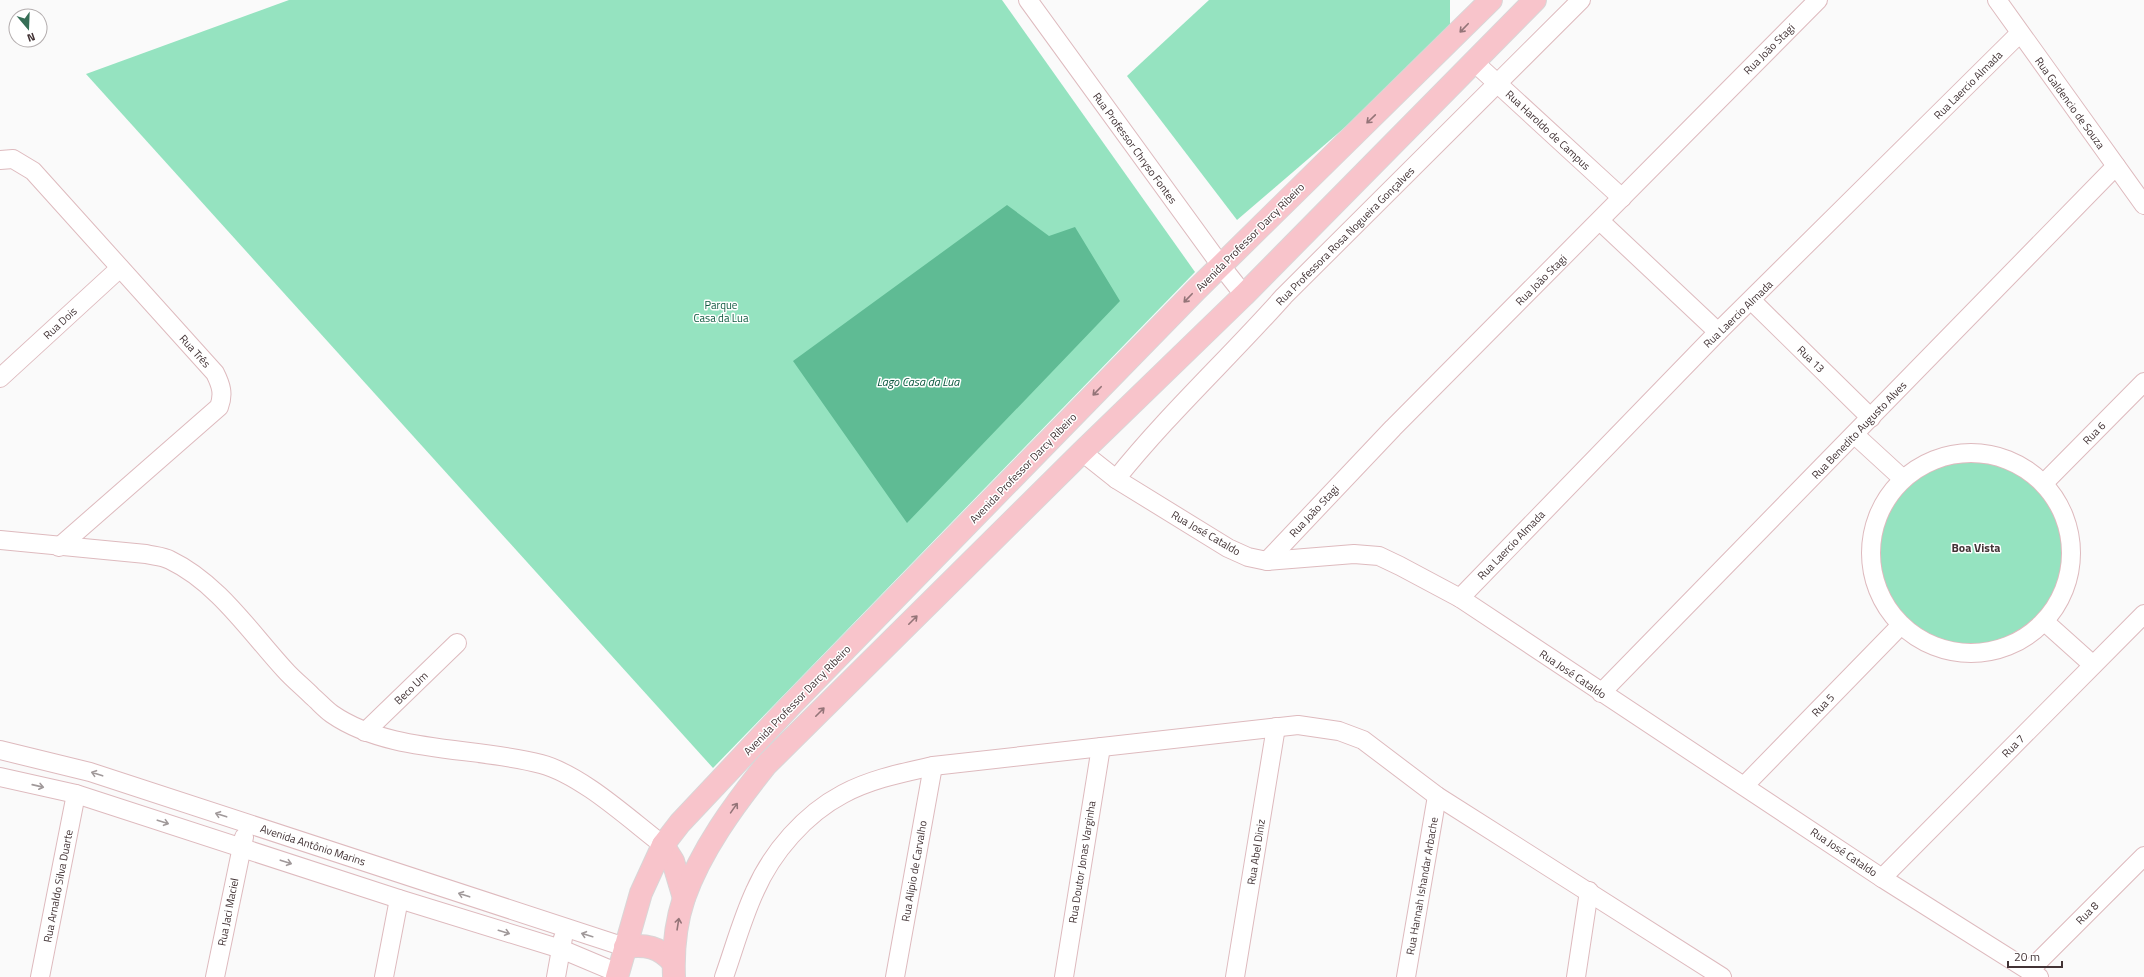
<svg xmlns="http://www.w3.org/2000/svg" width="2144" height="977" viewBox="0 0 2144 977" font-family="'Titillium Web',sans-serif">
  <rect width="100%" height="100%" fill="#fafafa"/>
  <!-- green -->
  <g fill="#95e3c0">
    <path d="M289,0H1002L1195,272L713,768L86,74Z"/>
    <path d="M1209,0H1450V37L1237,220L1127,76Z"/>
    <circle cx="1972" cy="553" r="92"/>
  </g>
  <!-- water -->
  <path fill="#5fbb94" d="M1007,205L1049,236L1075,227L1120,301L907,523L793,361Z"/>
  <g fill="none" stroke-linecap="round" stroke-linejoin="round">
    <defs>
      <g id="minor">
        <path d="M1028,0L1222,267L1244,295"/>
        <path d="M1997,0L2144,205"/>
        <path d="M1474,62L1622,198"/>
        <path d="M0,160L13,159L33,171L215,373C221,385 224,394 219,407L59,547"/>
        <path d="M1600,221L1718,332"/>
        <path d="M1752,301L1871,418"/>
        <path d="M0,378L120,268"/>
        <path d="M1855,435L1903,479"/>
        <path d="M1082,452L1116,479L1228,548L1248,557L1267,561L1354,554L1379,556L1400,566L1460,598L1882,878L2039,977"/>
        <circle cx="1971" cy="553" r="100"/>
        <path d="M1116,479C1168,414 1229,358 1284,296L1581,0"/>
        <path d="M2044,483L2144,382"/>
        <path d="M0,540L146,554C154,556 163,556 170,560C218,583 250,632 285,670C293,679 303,687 312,696C319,702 325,709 332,714C390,754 474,746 541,764C582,775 629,819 663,845"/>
        <path d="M1267,561L1393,428L1818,0"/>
        <path d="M1460,598L1718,332L2020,33"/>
        <path d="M2045,622L2093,665"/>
        <path d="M1601,693L2116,166"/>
        <path d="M365,732L457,643"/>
        <path d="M0,750L90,772L625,947"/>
        <path d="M0,777L76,794L399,899L561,949L618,973"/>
        <path d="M1745,785L1901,625"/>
        <path d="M1882,878L2144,614"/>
        <path d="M2030,970L2144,856"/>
        <path d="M40,977L76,794"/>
        <path d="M215,977L244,837"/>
        <path d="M384,977L399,899"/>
        <path d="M556,977L563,938"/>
        <path d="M724,977C734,949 742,919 755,891C772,852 805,814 843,794C871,779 902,773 933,766L1298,725L1339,731L1363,740L1437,796L1722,977"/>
        <path d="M895,977L933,766"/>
        <path d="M1064,977L1101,747"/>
        <path d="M1235,977L1276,727"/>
        <path d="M1406,977L1437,796"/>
        <path d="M1576,977L1589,891"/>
      </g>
      <g id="major">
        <path d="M663,845L673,861L684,898"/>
        <path d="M625,947C646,944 659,947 673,962"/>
        <path d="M617,977L641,893L663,845L680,823L792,704L1196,290L1491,0"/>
        <path d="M674,977C673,952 676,922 684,898C701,850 734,805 766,765L1082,452L1244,295L1535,0"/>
      </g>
    </defs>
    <!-- minor casing -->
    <use href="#minor" stroke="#debabe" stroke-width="20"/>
    <!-- major casing -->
    <use href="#major" stroke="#d9d6d7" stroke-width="24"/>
    <!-- minor -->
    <use href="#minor" stroke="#fff" stroke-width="18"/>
    <!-- major -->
    <use href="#major" stroke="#f8c4cb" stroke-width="22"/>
  </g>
  <!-- one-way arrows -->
  <defs><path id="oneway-shaft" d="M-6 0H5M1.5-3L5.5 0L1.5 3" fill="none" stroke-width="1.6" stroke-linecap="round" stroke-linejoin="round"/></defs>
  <g stroke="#947478">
    <use href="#oneway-shaft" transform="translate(1464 28) rotate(134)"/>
    <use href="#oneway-shaft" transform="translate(1371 119) rotate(136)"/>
    <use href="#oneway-shaft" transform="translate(1188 298) rotate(134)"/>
    <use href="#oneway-shaft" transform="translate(1097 391) rotate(134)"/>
    <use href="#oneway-shaft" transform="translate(913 620) rotate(-45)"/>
    <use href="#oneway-shaft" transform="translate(820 712) rotate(-45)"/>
    <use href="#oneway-shaft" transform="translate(734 808) rotate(-55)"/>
    <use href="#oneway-shaft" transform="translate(678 924) rotate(-81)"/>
  </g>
  <g stroke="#a0999a">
    <use href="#oneway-shaft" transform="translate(97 774) rotate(-162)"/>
    <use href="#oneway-shaft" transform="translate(38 786) rotate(13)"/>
    <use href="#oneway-shaft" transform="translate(221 815) rotate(-162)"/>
    <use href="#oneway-shaft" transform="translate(163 822) rotate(18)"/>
    <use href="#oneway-shaft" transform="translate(286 862) rotate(18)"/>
    <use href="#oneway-shaft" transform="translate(464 895) rotate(-162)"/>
    <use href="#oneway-shaft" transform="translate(504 932) rotate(17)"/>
    <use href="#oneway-shaft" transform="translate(587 935) rotate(-163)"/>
  </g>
  <g text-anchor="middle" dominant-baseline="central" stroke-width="3" stroke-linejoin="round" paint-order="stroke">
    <!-- street labels -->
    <g font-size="11" fill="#423335" stroke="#fff">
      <text transform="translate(1769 49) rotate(-45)">Rua João Stagi</text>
      <text transform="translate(1968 85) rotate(-45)">Rua Laercio Almada</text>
      <text transform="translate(2070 103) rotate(54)">Rua Galdencio de Souza</text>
      <text transform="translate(1548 130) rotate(43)">Rua Haroldo de Campus</text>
      <text transform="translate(1135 148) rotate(54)">Rua Professor Chryso Fontes</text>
      <text transform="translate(1345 236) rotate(-45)">Rua Professora Rosa Nogueira Gonçalves</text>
      <text transform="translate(1250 237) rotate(-45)">Avenida Professor Darcy Ribeiro</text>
      <text transform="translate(1541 280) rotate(-45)">Rua João Stagi</text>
      <text transform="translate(1738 314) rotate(-44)">Rua Laercio Almada</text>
      <text transform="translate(60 323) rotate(-43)">Rua Dois</text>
      <text transform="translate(195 351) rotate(48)">Rua Três</text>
      <text transform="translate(1811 359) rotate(44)">Rua 13</text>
      <text transform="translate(1859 430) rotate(-46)">Rua Benedito Augusto Alves</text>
      <text transform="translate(2094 433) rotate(-45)">Rua 6</text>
      <text transform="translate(1023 468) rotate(-46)">Avenida Professor Darcy Ribeiro</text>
      <text transform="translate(1314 511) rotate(-47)">Rua João Stagi</text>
      <text transform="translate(1206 533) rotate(30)">Rua José Cataldo</text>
      <text transform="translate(1511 545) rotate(-46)">Rua Laercio Almada</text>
      <text transform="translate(1573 674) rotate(34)">Rua José Cataldo</text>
      <text transform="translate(411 688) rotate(-44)">Beco Um</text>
      <text transform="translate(797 700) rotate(-46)">Avenida Professor Darcy Ribeiro</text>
      <text transform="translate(1823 705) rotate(-46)">Rua 5</text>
      <text transform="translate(2013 746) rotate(-45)">Rua 7</text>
      <text transform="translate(313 845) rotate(18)">Avenida Antônio Marins</text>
      <text transform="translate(1256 852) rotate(-81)">Rua Abel Diniz</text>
      <text transform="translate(1844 852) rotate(34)">Rua José Cataldo</text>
      <text transform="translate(1082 862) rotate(-81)">Rua Doutor Jonas Varginha</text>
      <text transform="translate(914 871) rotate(-80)">Rua Alipio de Carvalho</text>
      <text transform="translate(58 886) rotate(-79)">Rua Arnaldo Silva Duarte</text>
      <text transform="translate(1422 886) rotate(-80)">Rua Hannah Ishandar Arbache</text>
      <text transform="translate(228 912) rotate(-79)">Rua Jaci Maciel</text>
      <text transform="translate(2087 913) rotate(-45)">Rua 8</text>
    </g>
    <!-- park labels -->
    <g font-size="11" fill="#0d583e" stroke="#fff">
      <text x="721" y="305">Parque<tspan x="721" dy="13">Casa da Lua</tspan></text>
    </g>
    <!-- water labels -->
    <g font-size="12" font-style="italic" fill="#06543b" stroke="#fff">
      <text x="918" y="381">Lago Casa da Lua</text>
    </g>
    <!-- neighbourhood labels -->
    <g font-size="12" font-weight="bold" fill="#423335" stroke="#fff">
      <text x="1976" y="547">Boa Vista</text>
    </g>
  </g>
  <!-- north arrow -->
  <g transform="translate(28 28) rotate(161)"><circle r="19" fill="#ffffff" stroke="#b3adae"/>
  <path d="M0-3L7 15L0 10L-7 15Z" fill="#356e56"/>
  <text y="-6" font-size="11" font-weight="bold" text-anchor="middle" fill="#423335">N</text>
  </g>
  <!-- scale -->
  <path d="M2008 961v6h54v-6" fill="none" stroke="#423335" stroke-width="2"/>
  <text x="2014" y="961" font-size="12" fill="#423335" stroke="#ffffff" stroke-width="3" paint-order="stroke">20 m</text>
</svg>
